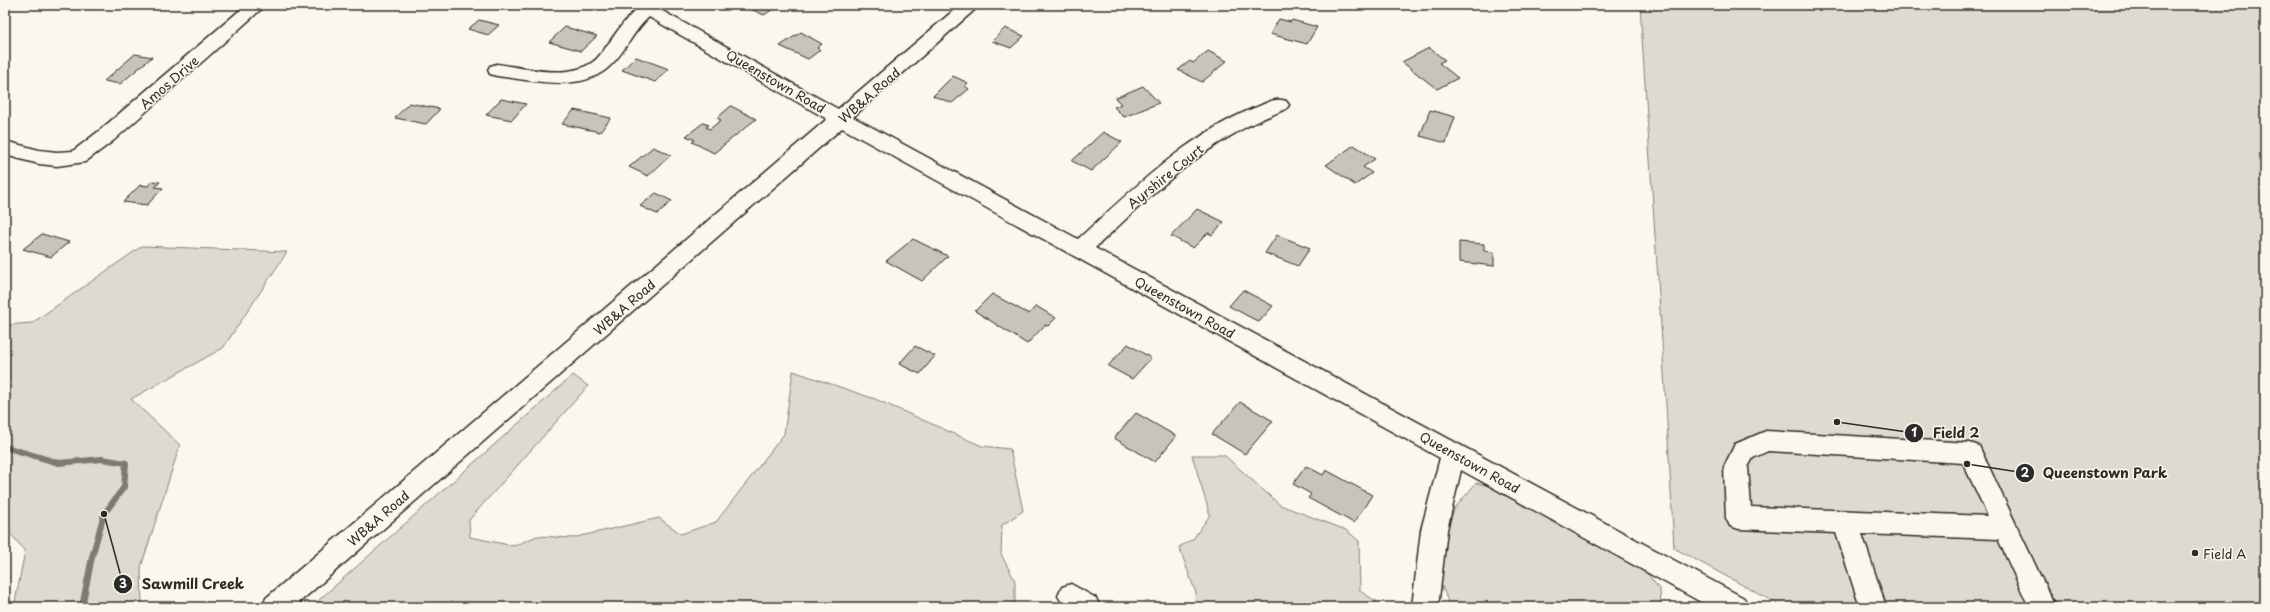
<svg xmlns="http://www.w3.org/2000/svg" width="2270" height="612" viewBox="0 0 2270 612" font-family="'Playpen Sans',sans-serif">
  <rect width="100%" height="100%" fill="#fbf7ec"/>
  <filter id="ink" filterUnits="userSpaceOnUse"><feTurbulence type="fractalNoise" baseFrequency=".025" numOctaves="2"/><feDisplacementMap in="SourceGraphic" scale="8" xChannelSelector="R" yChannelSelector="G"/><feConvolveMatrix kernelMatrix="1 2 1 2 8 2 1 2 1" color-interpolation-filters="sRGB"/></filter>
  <g filter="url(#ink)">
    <!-- green -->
    <g fill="#dddad0" stroke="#84827e">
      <path d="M1640,5H2265V607H1783L1674,548C1665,367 1651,186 1640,5Z"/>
      <path d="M142,246L287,252L223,348L131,399L180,445L141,567L142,607H14L25,551L5,527V325L32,323Z"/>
      <path d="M793,371L875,399L982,446L1010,449L1023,511L1002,525L1001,554L1015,581V607H311L573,375L588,386L469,520L470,537L514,546L537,536L572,538L659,518L681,534L716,522L784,434Z"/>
      <path d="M1192,455H1224L1280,505L1346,530L1359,541L1360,591L1385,607H1194L1196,593L1179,547L1193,539L1210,515Z"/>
      <path d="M1476,483L1506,489L1643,568L1660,590L1661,607H1450L1437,573L1442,539L1455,508Z"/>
    </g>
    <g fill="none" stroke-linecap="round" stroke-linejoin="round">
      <!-- stream -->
      <path stroke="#7b7a75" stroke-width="6" d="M5,447L59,463L102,459L126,463L124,487L104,514L92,557L82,607"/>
    </g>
    <!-- building -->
    <g fill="#c7c4bc" stroke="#2b2b2b">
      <path d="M745,5H779L764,15L744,6Z"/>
      <path d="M1279,19L1291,22L1292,20L1317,27L1307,44L1270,34Z"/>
      <path d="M479,20L499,25L488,35L468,29Z"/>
      <path d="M565,27L597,36L581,51L549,42Z"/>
      <path d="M1005,28L1024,36L1011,48L992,41Z"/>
      <path d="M801,32L822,44L817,48L820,50L808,59L780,46Z"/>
      <path d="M1429,48L1445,60L1439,63L1458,78L1437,89L1402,62Z"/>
      <path d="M1208,51L1227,61L1202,82L1178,70L1190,61L1193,63Z"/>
      <path d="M135,54L152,57L120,84L104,81Z"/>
      <path d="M636,57L669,69L655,82L622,70Z"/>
      <path d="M953,76L968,83L965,86L969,89L952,103L933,96Z"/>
      <path d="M1143,86L1159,103L1124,117L1114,107L1121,104L1115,98Z"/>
      <path d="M501,99L526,104L512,120L486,115Z"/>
      <path d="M409,103L440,109L426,124L395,118Z"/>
      <path d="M731,106L756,119L714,153L692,142L695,140L686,136L703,123L709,125L706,127L710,129L721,120L717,118Z"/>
      <path d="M574,110L611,118L600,132L562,124Z"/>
      <path d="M1430,110L1455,117L1446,143L1420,136Z"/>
      <path d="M1103,132L1122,142L1091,171L1072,161Z"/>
      <path d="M1354,145L1375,159L1363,167L1372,173L1355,185L1326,165Z"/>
      <path d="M653,147L671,155L648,176L629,167Z"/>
      <path d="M152,181L160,182L155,187L163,188L147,205L123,202L140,185L148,186Z"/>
      <path d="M656,193L672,201L657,214L640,206Z"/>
      <path d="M1197,209L1224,222L1212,235L1208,233L1193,248L1171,236Z"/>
      <path d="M42,234L69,242L51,257L23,249Z"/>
      <path d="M1277,235L1310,248L1298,266L1265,253Z"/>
      <path d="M913,239L948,256L922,281L886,261Z"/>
      <path d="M1459,242L1484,244V251L1494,252V266L1459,262Z"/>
      <path d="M1243,290L1273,306L1259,322L1229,306Z"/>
      <path d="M992,294L1029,314L1036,306L1056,318L1048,326L1045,325L1027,344L975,311Z"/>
      <path d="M1128,344L1151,358L1132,379L1108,366Z"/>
      <path d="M915,346L935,356L920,374L899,364Z"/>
      <path d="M1240,402L1273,421L1245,454L1212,434Z"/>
      <path d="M1136,413L1176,436L1155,462L1114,438Z"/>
      <path d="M1306,466L1323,475L1326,470L1372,495L1354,523L1308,498L1311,494L1293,484Z"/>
    </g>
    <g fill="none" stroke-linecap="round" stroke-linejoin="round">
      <defs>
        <g id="minor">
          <path d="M246,5H266L113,141L85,162L57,166L39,164L5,155V141L39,150L57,152L73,151L99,131Z"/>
          <path d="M628,5H662L659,9L838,109L960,5H980L853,117L1078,239C1132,190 1186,136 1254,108C1265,104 1274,97 1286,101L1289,105L1286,109C1270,116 1254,122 1239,131C1185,161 1140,206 1095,248L1744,598L1748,607H1710L1461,470L1447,530L1438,607H1412L1421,530L1440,458L842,128L294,607H262L266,598L827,119L649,17C633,31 626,51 611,65C583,94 532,80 497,76L490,74L488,70L490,66L497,64C527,68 578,83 600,55C612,40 621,23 635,11Z"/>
          <path d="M1766,431L1970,443L1979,446L2055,607H2029L1998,539L1862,534L1886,607H1860L1836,533L1739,529L1730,526L1726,518L1724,467L1735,444ZM1768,451L1963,463L1988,516L1751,507L1748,467L1753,458Z"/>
          <path d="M1071,584L1096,598L1100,607H1065L1058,596L1062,587Z"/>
        </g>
      </defs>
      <!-- minor casing -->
      <use href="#minor" stroke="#2b2b2b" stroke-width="3"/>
      <!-- minor -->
      <use href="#minor" fill="#fbf7ec" fill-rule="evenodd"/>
    </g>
  </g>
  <!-- markers -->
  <circle fill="#2b2b2b" stroke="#fbf7ec" stroke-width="1.5" cx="2195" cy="553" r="4"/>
  <g text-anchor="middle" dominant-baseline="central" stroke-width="3" stroke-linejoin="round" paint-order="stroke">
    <!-- street labels -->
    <g font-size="13" fill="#2b2b2b" stroke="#fbf7ec">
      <text transform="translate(776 81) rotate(30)">Queenstown Road</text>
      <text transform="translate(169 82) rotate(-41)">Amos Drive</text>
      <text transform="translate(869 95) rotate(-41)">WB&amp;A Road</text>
      <text transform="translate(1165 176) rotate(-39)">Ayrshire Court</text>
      <text transform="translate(624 307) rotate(-41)">WB&amp;A Road</text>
      <text transform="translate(1185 307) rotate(29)">Queenstown Road</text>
      <text transform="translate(1470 462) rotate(29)">Queenstown Road</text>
      <text transform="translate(378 518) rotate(-41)">WB&amp;A Road</text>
    </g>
    <!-- poi labels -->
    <g font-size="13" fill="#2b2b2b" stroke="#fbf7ec" text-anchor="start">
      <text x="2203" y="553">Field A</text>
    </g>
  </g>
  <!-- callouts -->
  <path fill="none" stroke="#2b2b2b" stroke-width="1.5" d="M1837 422L1914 433M1967 464L2025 473M104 514L123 584"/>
  <g fill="#2b2b2b" stroke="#fbf7ec" stroke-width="1.5">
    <circle cx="1837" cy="422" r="4"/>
    <circle cx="1967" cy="464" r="4"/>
    <circle cx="104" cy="514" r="4"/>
    <circle cx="1914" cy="433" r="10"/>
    <circle cx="2025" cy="473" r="10"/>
    <circle cx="123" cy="584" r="10"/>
  </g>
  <g font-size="12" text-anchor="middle" font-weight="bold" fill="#fff">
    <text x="1914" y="437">1</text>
    <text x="2025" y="477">2</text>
    <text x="123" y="588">3</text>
  </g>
  <g font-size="14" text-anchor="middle" font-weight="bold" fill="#2b2b2b" stroke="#fbf7ec" stroke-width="3" stroke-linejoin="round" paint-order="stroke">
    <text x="1956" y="438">Field 2</text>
    <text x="2105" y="478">Queenstown Park</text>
    <text x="193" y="589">Sawmill Creek</text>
  </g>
  <!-- margin -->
  <rect width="2270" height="612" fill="none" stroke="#fbf7ec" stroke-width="20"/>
  <rect x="10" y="10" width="2250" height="592" fill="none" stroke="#2b2b2b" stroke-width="1.5" filter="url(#ink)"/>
</svg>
